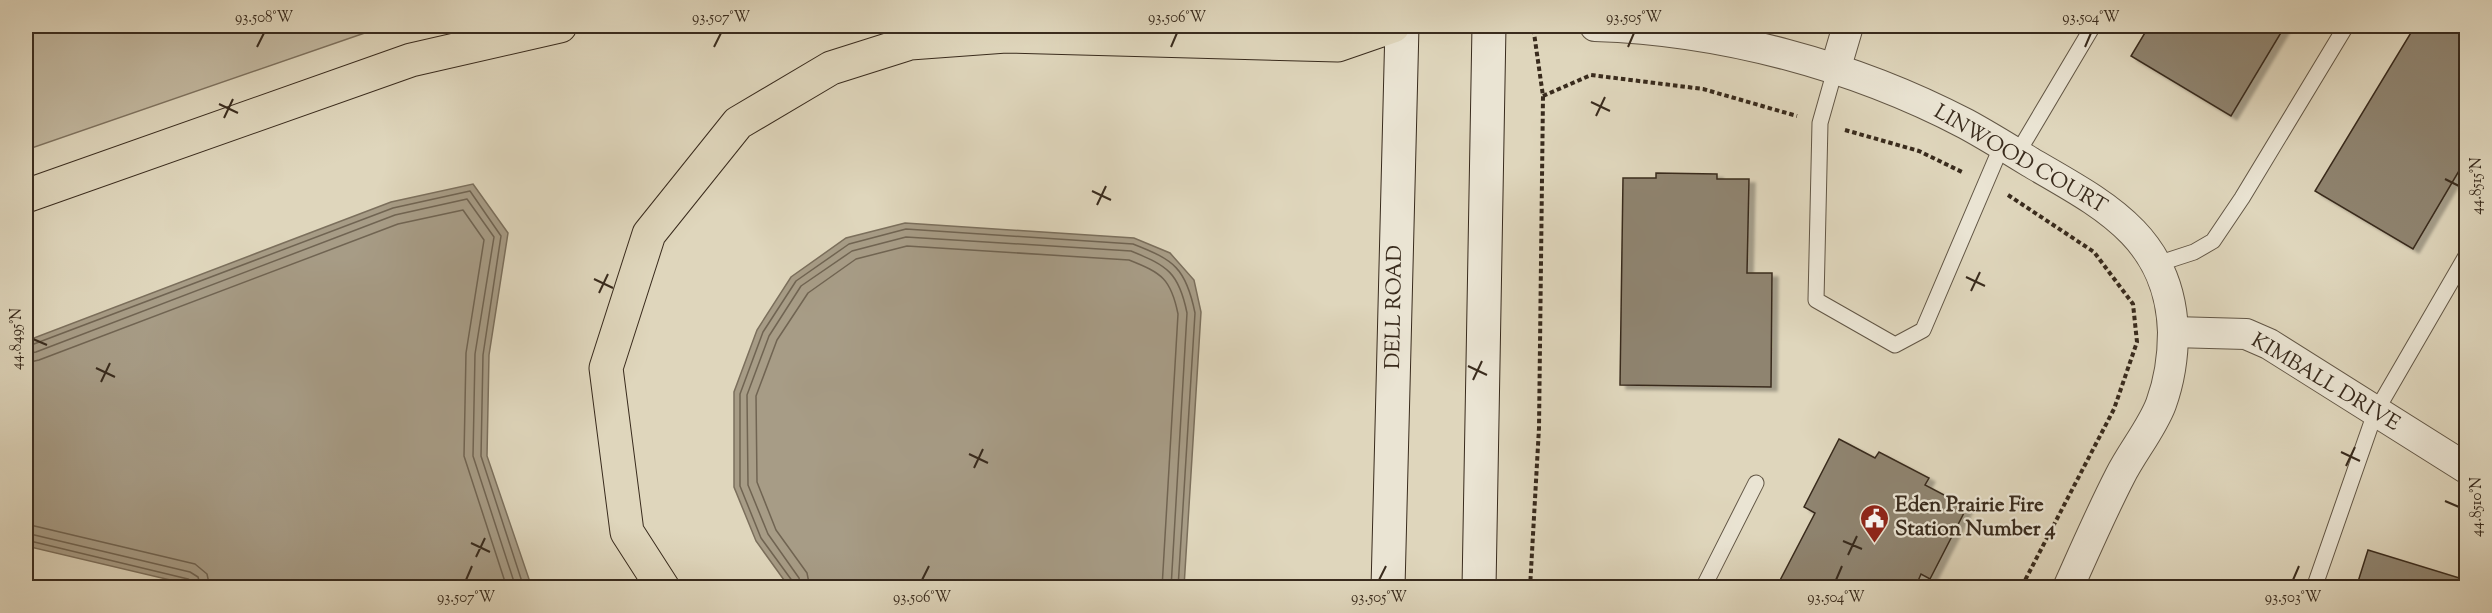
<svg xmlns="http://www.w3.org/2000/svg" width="2492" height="613" viewBox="0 0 2492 613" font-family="'Sorts Mill Goudy',serif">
  <defs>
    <filter id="shadow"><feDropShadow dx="6" dy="4" stdDeviation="1.5" flood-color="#0004"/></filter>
  </defs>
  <rect width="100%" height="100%" fill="#dfd6bc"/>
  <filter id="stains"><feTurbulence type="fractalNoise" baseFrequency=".00333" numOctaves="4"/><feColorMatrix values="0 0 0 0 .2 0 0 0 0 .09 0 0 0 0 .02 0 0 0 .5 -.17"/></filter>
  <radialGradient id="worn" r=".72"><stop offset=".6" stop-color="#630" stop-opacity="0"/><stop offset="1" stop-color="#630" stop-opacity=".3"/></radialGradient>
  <!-- green -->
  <path fill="#c3b9a1" stroke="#7e725f" stroke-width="1.5" d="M26,26H385L26,150Z"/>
  <!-- water -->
  <g fill="#a79c86" stroke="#7b6f5c" stroke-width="1.5">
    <path d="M473,184L508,233L489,355L487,456L530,582V587H200L26,546V341L391,202Z"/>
    <path d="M905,223L1134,238L1170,253L1194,280L1201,312L1184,587H789L756,541L734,487V392L757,330L791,277L846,238Z"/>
  </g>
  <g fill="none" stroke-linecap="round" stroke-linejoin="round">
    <!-- shore -->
    <g stroke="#706452" stroke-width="1.5">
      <path d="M26,347L393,208L470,191L501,236L483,355L481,456L524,588"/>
      <path d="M26,354L36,352L395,215L467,199L494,237L475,354L473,456L516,588"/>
      <path d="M26,363L39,360L398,224L463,210L484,240L466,353L464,456L507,588"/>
      <path d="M26,524L195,564L207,574L210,588"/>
      <path d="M26,533L190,572L198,577L201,588"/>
      <path d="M26,540L188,579L193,582L194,588"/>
      <path d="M794,588L793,582L761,538L740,486V394L763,332L796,281L849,244L906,229L1133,244C1174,260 1186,268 1195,313L1178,588"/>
      <path d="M801,588L799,578L768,534L748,485L747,395L769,336L801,286L852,251L906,237L1131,251C1168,266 1179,273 1187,313L1171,588"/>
      <path d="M810,588L807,573L776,530L757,482L756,396L777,340L808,293L856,259L907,246L1129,260C1162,273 1171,279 1178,314L1162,588"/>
    </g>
  </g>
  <!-- building -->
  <g fill="#8f8470" stroke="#392b1d" stroke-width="1.5" filter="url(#shadow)">
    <path d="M2149,26H2285L2231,116L2131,56Z"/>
    <path d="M2415,26H2466V159L2413,249L2315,191Z"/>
    <path d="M1656,173L1717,174V179H1749L1747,273H1772L1771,387L1620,385L1623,178H1656Z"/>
    <path d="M2466,368V382L2460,378Z"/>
    <path d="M1839,439L1875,458L1879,452L1929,478L1925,485L1967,507L1930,579L1921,574L1915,588H1776L1815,513L1804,507Z"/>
    <path d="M2368,550L2466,580V588H2356Z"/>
  </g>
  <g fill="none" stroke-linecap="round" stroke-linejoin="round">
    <defs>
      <g id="lane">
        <path d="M1835,70L1820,123L1816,300L1895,345L1923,330L2002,145"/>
        <path d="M2017,154L2093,26"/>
        <path d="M2157,264L2194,252L2213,241L2242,198L2346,26"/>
        <path d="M1703,588L1756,483"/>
        <path d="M2314,588L2375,413L2466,256"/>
      </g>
      <g id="street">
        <path d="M1595,26C1722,30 1853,65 1966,124C1988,136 2009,149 2030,162C2102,204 2170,236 2173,332C2173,355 2169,382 2161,404C2152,428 2132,452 2120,476C2101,513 2085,550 2068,588"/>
        <path d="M1835,70L1848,26"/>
        <path d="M2173,332L2246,334L2269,344L2466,468"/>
      </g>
      <g id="secondary">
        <path d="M1388,588L1402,26"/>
        <path d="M1479,588L1489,26"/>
      </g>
      <g id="highway">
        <path d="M26,196L411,60L560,26"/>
        <path d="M663,588L627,532L606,368L649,234L738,123L831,68L910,43L1006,36L1338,45L1393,26"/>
      </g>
    </defs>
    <!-- lane casing -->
    <use href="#lane" stroke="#625645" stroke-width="17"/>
    <!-- street casing -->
    <use href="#street" stroke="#625645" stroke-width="32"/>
    <!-- secondary casing -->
    <use href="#secondary" stroke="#392b1d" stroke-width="35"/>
    <!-- highway casing -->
    <use href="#highway" stroke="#392b1d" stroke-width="35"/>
    <!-- path -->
    <g stroke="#392b1d" stroke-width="4" stroke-dasharray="4.5 3" stroke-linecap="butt">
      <path d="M1543,96L1591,75L1703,89L1797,116"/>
      <path d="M1845,130L1919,151L1964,173"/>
      <path d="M2008,195L2094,252L2133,304L2137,342L2114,409L2021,588"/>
      <path d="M1530,588L1539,428L1543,96L1533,26"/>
    </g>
    <!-- lane -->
    <use href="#lane" stroke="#eae4d3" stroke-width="15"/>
    <!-- street -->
    <use href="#street" stroke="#eae4d3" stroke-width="30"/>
    <!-- secondary -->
    <use href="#secondary" stroke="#eae4d3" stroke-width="33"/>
    <!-- highway -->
    <use href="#highway" stroke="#dfd6bc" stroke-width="33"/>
  </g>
  <!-- ticks -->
  <path fill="none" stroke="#392b1d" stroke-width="2" d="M257,47L264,33M714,47L721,33M1171,47L1177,33M1628,47L1634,33M2085,47L2091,33M1591,102L1610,111M219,104L238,113M1596,116L1605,97M224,118L233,99M2445,179L2459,186M1092,191L1111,200M1097,205L1106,186M1966,277L1985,286M594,279L613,288M1971,291L1980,272M599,293L608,274M33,339L47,345M1468,366L1487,375M96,368L115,377M1473,380L1482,361M101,382L110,363M2341,452L2360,461M969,454L988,463M2346,466L2355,447M974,468L983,449M2445,501L2459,507M1843,541L1862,549M471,543L490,552M1848,555L1857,536M476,557L485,538M466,580L472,566M922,580L929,566M1379,580L1386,566M1836,580L1842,566M2293,580L2299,566"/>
  <!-- icons -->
  <defs>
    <symbol id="civic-pin" viewBox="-11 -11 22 30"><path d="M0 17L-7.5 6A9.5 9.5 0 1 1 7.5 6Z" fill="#8f2418" stroke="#eae4d3"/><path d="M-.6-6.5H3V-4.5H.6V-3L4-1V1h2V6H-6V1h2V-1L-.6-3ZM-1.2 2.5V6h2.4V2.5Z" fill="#fff"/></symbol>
  </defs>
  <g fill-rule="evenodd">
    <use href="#civic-pin" x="1858" y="502" width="33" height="45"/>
  </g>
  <g text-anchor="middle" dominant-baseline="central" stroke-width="4.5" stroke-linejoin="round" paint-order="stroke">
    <!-- street labels -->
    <g font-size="21" fill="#392b1d" stroke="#eae4d3">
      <text transform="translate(2020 160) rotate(30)">LINWOOD COURT</text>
      <text transform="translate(1395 307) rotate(-89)">DELL ROAD</text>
      <text transform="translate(2325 383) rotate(31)">KIMBALL DRIVE</text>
    </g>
    <!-- poi labels -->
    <g font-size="21" font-weight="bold" fill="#392b1d" stroke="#eae4d3" text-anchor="start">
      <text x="1895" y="506">Eden Prairie Fire<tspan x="1895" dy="24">Station Number 4</tspan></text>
    </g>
  </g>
  <!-- margin -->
  <rect width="2492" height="613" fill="none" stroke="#dfd6bc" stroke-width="66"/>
  <rect x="33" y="33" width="2426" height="547" fill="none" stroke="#392b1d" stroke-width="2"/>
  <g font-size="15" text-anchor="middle" fill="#392b1d">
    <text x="264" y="22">93.508°W</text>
    <text x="721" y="22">93.507°W</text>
    <text x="1177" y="22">93.506°W</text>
    <text x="1634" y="22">93.505°W</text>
    <text x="2091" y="22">93.504°W</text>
    <text transform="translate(2476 186) rotate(-90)" y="5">44.8515°N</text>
    <text transform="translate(16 339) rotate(-90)" y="5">44.8495°N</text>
    <text transform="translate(2476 507) rotate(-90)" y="5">44.8510°N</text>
    <text x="466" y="602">93.507°W</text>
    <text x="922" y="602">93.506°W</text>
    <text x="1379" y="602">93.505°W</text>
    <text x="1836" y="602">93.504°W</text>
    <text x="2293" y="602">93.503°W</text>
  </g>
  <rect width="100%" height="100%" filter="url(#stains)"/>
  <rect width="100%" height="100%" fill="url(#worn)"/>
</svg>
